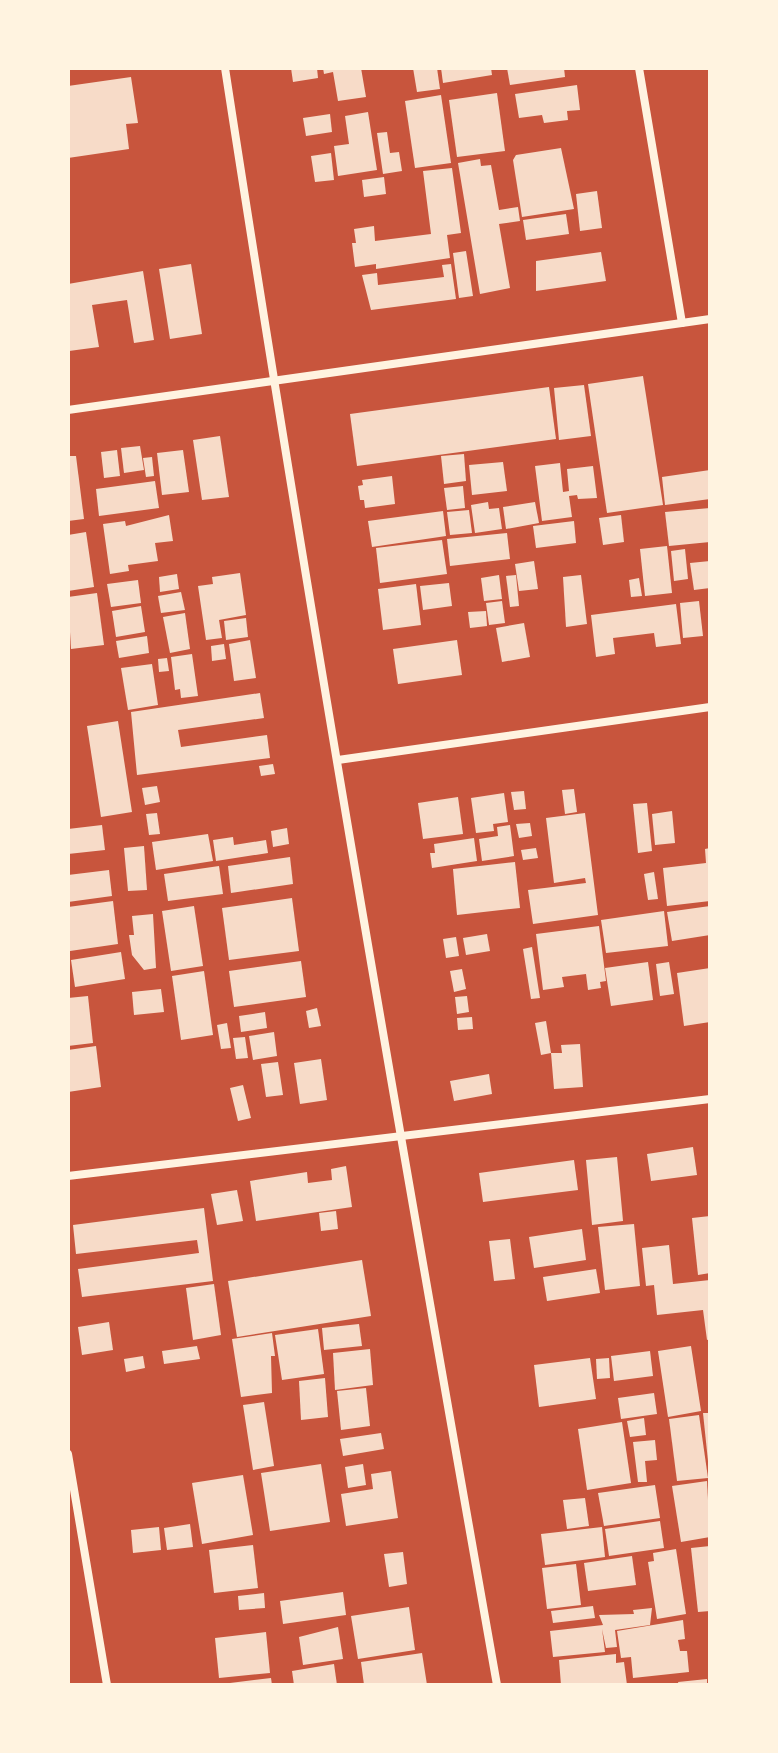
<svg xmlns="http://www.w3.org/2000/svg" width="778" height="1753" viewBox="0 0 778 1753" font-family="Jost,sans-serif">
  <rect width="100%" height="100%" fill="#c8553d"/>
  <!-- building -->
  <g fill="#f7dbc8">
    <path d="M291,68H317L318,78L293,82Z"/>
    <path d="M323,68H361L366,97L338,101L333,72L324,74Z"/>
    <path d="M413,68H437L440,89L417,92Z"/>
    <path d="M441,68H491L492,75L443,83Z"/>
    <path d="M507,68H564L565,77L510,85Z"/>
    <path d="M131,77L138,123L126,124L129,149L68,158V86Z"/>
    <path d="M577,85L580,110L567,111L568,120L544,123L542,115L519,118L515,94Z"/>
    <path d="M497,93L505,151L457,157L449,100Z"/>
    <path d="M441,95L451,163L415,168L405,101Z"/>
    <path d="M368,112L377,170L338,176L334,146L349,144L345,116Z"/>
    <path d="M330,114L332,132L306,136L303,118Z"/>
    <path d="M387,132L390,153L399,152L402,171L383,174L377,133Z"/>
    <path d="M561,148L574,209L522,217L513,160L516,155Z"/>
    <path d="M331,153L334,180L315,182L311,156Z"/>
    <path d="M480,159L481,166L491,165L499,210L518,207L520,221L499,224L510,288L480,294L458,163Z"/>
    <path d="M452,168L461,233L447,235L450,258L376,269V264L355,267L352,243H356L354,229L374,226L375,241L431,234L423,171Z"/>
    <path d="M384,177L386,194L364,197L362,180Z"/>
    <path d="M597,191L602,228L580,231L576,194Z"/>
    <path d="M566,214L569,234L526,240L523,220Z"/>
    <path d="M466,251L473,296L459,298L453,253Z"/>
    <path d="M601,252L606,281L536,291V261Z"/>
    <path d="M191,264L202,334L170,339L159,269Z"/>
    <path d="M451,264L456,299L371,310L362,275L377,273L378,285L444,277L442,265Z"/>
    <path d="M143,271L154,340L134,343L127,300L92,305L99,347L69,351L68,284Z"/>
    <path d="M643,376L663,505L607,513L588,384Z"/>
    <path d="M584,385L591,436L559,440L554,388Z"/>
    <path d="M549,387L556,439L357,466L350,414Z"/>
    <path d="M220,436L229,497L202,500L193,440Z"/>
    <path d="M140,446L144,470L124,473L121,448Z"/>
    <path d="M117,450L120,476L104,478L101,452Z"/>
    <path d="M183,450L189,492L162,495L157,453Z"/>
    <path d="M464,454L466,481L444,484L441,456Z"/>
    <path d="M68,456H76L84,519L68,521Z"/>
    <path d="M152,457L154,476L146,477L143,458Z"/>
    <path d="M503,462L507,491L472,495L469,465Z"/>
    <path d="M560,463L563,492L569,491L567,469L593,466L597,498L578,499L577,495L569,496L572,517L542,521L535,466Z"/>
    <path d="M710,470V499L665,505L662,477Z"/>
    <path d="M392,476L395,504L365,508L364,500H360L358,486L363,485L362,480Z"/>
    <path d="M155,481L159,508L99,516L96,489Z"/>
    <path d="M463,486L465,508L447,510L444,488Z"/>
    <path d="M488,502L489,509L499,508L502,529L475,533L471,505Z"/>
    <path d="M535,502L539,523L506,529L503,507Z"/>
    <path d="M710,508V542L669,546L665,512Z"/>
    <path d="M469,510L472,533L450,535L447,512Z"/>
    <path d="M443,511L446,536L372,547L368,521Z"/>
    <path d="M169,515L173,541L155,543L158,561L128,565L129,571L110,574L103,524L125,521L126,526Z"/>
    <path d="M621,515L624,542L603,545L599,518Z"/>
    <path d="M574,521L576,543L536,548L533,526Z"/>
    <path d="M86,532L94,587L68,591V535Z"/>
    <path d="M507,533L510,559L450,566L447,539Z"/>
    <path d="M442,540L447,574L380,583L376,548Z"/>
    <path d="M667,546L672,593L645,596L640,549Z"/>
    <path d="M685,549L688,579L674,581L671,551Z"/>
    <path d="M534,561L538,589L519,591L515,564Z"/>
    <path d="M710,561V588L694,590L690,563Z"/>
    <path d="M240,573L246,615L219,620L222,638L206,640L198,586L213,584L212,577Z"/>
    <path d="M177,574L179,589L160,592L159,577Z"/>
    <path d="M499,575L502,599L484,601L481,578Z"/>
    <path d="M516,575L519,606L510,607L506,576Z"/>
    <path d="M581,575L587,624L566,627L563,577Z"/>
    <path d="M639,578L642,596L631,597L629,580Z"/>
    <path d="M138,580L141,603L111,607L107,584Z"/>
    <path d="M449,583L452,606L423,610L420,586Z"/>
    <path d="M416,584L421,625L383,630L378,589Z"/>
    <path d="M181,592L185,610L161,613L158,596Z"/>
    <path d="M97,593L104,645L71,649L68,597Z"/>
    <path d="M502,601L505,623L489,625L486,603Z"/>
    <path d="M699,601L703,636L683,638L680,603Z"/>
    <path d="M676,604L681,644L656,647L654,633L613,638L615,654L596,657L591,615Z"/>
    <path d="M141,606L145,632L116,637L112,611Z"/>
    <path d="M486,611L487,626L470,628L468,612Z"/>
    <path d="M185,613L190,649L170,653L163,617Z"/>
    <path d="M246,618L248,637L226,640L224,621Z"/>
    <path d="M524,623L530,657L502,662L496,628Z"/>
    <path d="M147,636L149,653L119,658L116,641Z"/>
    <path d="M250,640L256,678L234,681L229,644Z"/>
    <path d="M457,640L462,675L398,684L393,649Z"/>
    <path d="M224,644L226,659L212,661L211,646Z"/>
    <path d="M192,654L198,696L181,698L180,689L175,690L171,657Z"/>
    <path d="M167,658L169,671L159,672L158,659Z"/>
    <path d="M152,664L158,705L128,710L121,668Z"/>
    <path d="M260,693L264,718L178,730L181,747L267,735L270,758L137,775L131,712Z"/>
    <path d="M118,721L132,812L101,817L87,726Z"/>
    <path d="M273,764L275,774L261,776L259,766Z"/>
    <path d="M157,786L160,802L145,805L142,788Z"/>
    <path d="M574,789L577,812L565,814L562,790Z"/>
    <path d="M524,791L526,809L514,810L511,792Z"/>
    <path d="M504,793L508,822L493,824L494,831L476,833L471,798Z"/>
    <path d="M458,797L463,834L423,839L418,803Z"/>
    <path d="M647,803L652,851L638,853L633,804Z"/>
    <path d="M672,811L675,843L655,845L652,814Z"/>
    <path d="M157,813L160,834L149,835L146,814Z"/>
    <path d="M585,813L598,915L533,924L528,890L586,883L585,878L554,883L546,818Z"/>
    <path d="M530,823L532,836L519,838L516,824Z"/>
    <path d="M102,825L105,850L68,854V829Z"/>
    <path d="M510,825L514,856L482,861L479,839L498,836L497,827Z"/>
    <path d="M287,828L289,844L273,847L271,831Z"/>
    <path d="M208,834L213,861L156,870L152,842Z"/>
    <path d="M233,837L234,845L266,840L268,853L216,861L213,840Z"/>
    <path d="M474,838L477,861L432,868L430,853H435L434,844Z"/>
    <path d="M144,846L147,890L128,891L124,848Z"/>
    <path d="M536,848L538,858L523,860L521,850Z"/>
    <path d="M710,848V901L667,906L663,868L706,863L705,849Z"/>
    <path d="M290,857L293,884L231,893L228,866Z"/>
    <path d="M515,862L520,908L457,915L453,869Z"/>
    <path d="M219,866L223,894L168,901L164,874Z"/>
    <path d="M109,870L112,896L68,902V875Z"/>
    <path d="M654,872L658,899L648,900L644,874Z"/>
    <path d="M292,898L299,951L229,960L222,908Z"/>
    <path d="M113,901L118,944L70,951L68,907Z"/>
    <path d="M194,906L203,966L171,971L162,911Z"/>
    <path d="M710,906V935L672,941L667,912Z"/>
    <path d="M664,911L668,946L606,953L601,920Z"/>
    <path d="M153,914L156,968L144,970L132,955L129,935H134L132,916Z"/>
    <path d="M599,926L606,981L600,982L601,988L588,990L586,974L562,977L564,987L543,990L536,934Z"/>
    <path d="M487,934L490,951L466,955L463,938Z"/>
    <path d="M456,937L459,956L446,958L443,939Z"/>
    <path d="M532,947L540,998L531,999L523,949Z"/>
    <path d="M121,952L125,979L75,987L71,960Z"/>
    <path d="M301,961L306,997L234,1007L229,971Z"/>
    <path d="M648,962L653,1000L611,1006L605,968Z"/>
    <path d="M669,962L674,994L660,996L656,964Z"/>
    <path d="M710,968V1022L684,1026L677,973Z"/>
    <path d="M462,969L466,989L454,992L450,971Z"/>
    <path d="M204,971L213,1035L181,1040L172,976Z"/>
    <path d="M161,989L164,1012L134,1015L132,992Z"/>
    <path d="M88,996L93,1043L68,1046V998Z"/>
    <path d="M467,996L469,1012L457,1014L455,997Z"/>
    <path d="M317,1008L321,1026L309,1028L306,1011Z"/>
    <path d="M265,1012L267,1028L241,1032L239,1016Z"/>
    <path d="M472,1017L473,1029L458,1030L457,1018Z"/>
    <path d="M546,1021L551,1053L541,1055L535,1023Z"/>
    <path d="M227,1023L231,1048L221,1049L217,1025Z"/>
    <path d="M274,1032L277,1056L253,1060L249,1036Z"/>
    <path d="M245,1037L248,1058L236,1059L233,1038Z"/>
    <path d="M580,1044L583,1087L554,1089L551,1053H562L561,1045Z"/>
    <path d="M96,1046L101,1087L68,1092V1050Z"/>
    <path d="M321,1059L327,1100L300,1104L294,1063Z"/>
    <path d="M278,1062L283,1095L266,1097L261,1064Z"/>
    <path d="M489,1074L492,1094L454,1101L450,1081Z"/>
    <path d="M243,1085L251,1118L238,1121L230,1088Z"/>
    <path d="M693,1147L697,1175L651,1181L647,1154Z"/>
    <path d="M617,1157L623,1221L592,1225L586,1160Z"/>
    <path d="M574,1160L578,1190L483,1202L479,1173Z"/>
    <path d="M346,1166L352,1207L256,1221L250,1181L307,1172L308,1183L332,1180L331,1169Z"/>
    <path d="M237,1190L243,1221L217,1225L211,1194Z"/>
    <path d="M204,1208L213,1281L82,1297L78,1269L199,1253L197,1240L76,1254L73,1225Z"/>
    <path d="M336,1211L338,1229L321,1231L319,1213Z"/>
    <path d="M710,1216V1273L698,1275L692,1218Z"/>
    <path d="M634,1224L640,1286L605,1290L598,1227Z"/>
    <path d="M582,1229L586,1260L534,1268L529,1237Z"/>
    <path d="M510,1239L515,1279L494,1281L489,1241Z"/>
    <path d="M669,1245L673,1284L710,1280V1339L707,1340L703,1310L657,1315L654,1285L646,1286L642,1248Z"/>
    <path d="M362,1260L371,1316L237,1337L228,1281Z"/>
    <path d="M596,1269L600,1293L547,1301L543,1277Z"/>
    <path d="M214,1284L221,1335L193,1340L186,1288Z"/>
    <path d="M109,1322L113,1350L82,1355L78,1327Z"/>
    <path d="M359,1324L362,1346L324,1350L322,1328Z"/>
    <path d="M318,1329L324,1374L282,1380L275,1335Z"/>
    <path d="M272,1333L275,1356H271L272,1393L241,1397L232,1339Z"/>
    <path d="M197,1346L200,1359L164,1364L162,1351Z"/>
    <path d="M691,1346L701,1411L668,1417L658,1351Z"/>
    <path d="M370,1349L373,1385L335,1390L333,1353Z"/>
    <path d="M650,1351L653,1376L614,1381L611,1356Z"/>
    <path d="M143,1356L145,1368L126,1372L124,1359Z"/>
    <path d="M590,1358L596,1399L539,1407L534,1365Z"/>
    <path d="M609,1358L610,1378L597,1379L596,1359Z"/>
    <path d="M325,1378L328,1417L301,1420L299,1381Z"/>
    <path d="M366,1388L370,1426L341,1430L337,1391Z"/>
    <path d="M654,1393L657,1414L621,1419L618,1398Z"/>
    <path d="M264,1402L274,1466L253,1470L243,1405Z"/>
    <path d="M703,1413H710V1461H708Z"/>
    <path d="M699,1415L708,1478L677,1481L669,1419Z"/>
    <path d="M644,1418L646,1435L630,1437L627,1421Z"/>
    <path d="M622,1422L631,1483L587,1490L578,1429Z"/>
    <path d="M381,1433L384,1449L343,1456L340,1439Z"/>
    <path d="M655,1440L657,1460L645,1461L647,1482H638L633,1442Z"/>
    <path d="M321,1464L330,1522L270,1531L261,1473Z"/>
    <path d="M363,1464L366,1485L348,1488L345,1467Z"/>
    <path d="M391,1471L398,1518L346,1526L341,1494L373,1489L371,1474Z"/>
    <path d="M243,1475L253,1535L202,1544L192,1483Z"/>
    <path d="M707,1481L710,1537L681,1542L672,1486Z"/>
    <path d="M655,1485L660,1518L604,1526L598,1493Z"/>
    <path d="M585,1498L589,1526L567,1529L563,1500Z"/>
    <path d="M660,1521L664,1548L609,1556L605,1529Z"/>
    <path d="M190,1524L193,1547L167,1550L164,1528Z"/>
    <path d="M159,1527L161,1550L133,1553L131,1530Z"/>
    <path d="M602,1527L605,1557L545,1565L541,1534Z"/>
    <path d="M253,1545L258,1588L214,1593L209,1550Z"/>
    <path d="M710,1546V1611L698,1612L691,1548Z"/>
    <path d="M676,1549L686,1614L657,1619L648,1562L654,1561L653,1553Z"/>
    <path d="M403,1552L407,1584L389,1587L384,1554Z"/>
    <path d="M632,1556L636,1585L588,1591L584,1563Z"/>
    <path d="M576,1564L581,1605L547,1609L542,1568Z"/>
    <path d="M343,1592L346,1615L283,1624L280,1601Z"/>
    <path d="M264,1593L265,1608L239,1610L238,1596Z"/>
    <path d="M593,1606L595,1618L553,1623L551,1611Z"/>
    <path d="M409,1607L415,1650L358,1659L351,1616Z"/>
    <path d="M652,1608L650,1625L615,1630L617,1647L606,1648L602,1629L605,1652L553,1657L550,1631L603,1625L599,1615L634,1614L633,1610Z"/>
    <path d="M683,1620L685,1639L678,1640L680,1651H687L689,1672L633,1678L631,1657L621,1658L617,1631Z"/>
    <path d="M338,1627L343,1659L303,1665L299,1637Z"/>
    <path d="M266,1632L270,1673L219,1678L215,1638Z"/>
    <path d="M422,1653L427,1685H364L361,1662Z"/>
    <path d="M616,1654V1663L624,1662L627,1685H561L559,1660Z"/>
    <path d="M334,1664L337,1685H294L292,1671Z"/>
    <path d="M271,1678L272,1685H230V1683Z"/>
    <path d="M707,1679V1685H679L678,1682Z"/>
  </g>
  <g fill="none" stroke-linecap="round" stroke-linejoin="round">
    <!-- minor -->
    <g stroke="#fff3e0" stroke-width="8">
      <path d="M225,68C308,608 402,1147 497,1685"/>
      <path d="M639,68L682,323"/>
      <path d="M68,410L710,319"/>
      <path d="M338,760L710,707"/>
      <path d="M68,1176L710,1099"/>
      <path d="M68,1454L107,1685"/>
    </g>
  </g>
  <!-- border -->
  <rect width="778" height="1753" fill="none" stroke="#fff3e0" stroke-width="140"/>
</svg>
